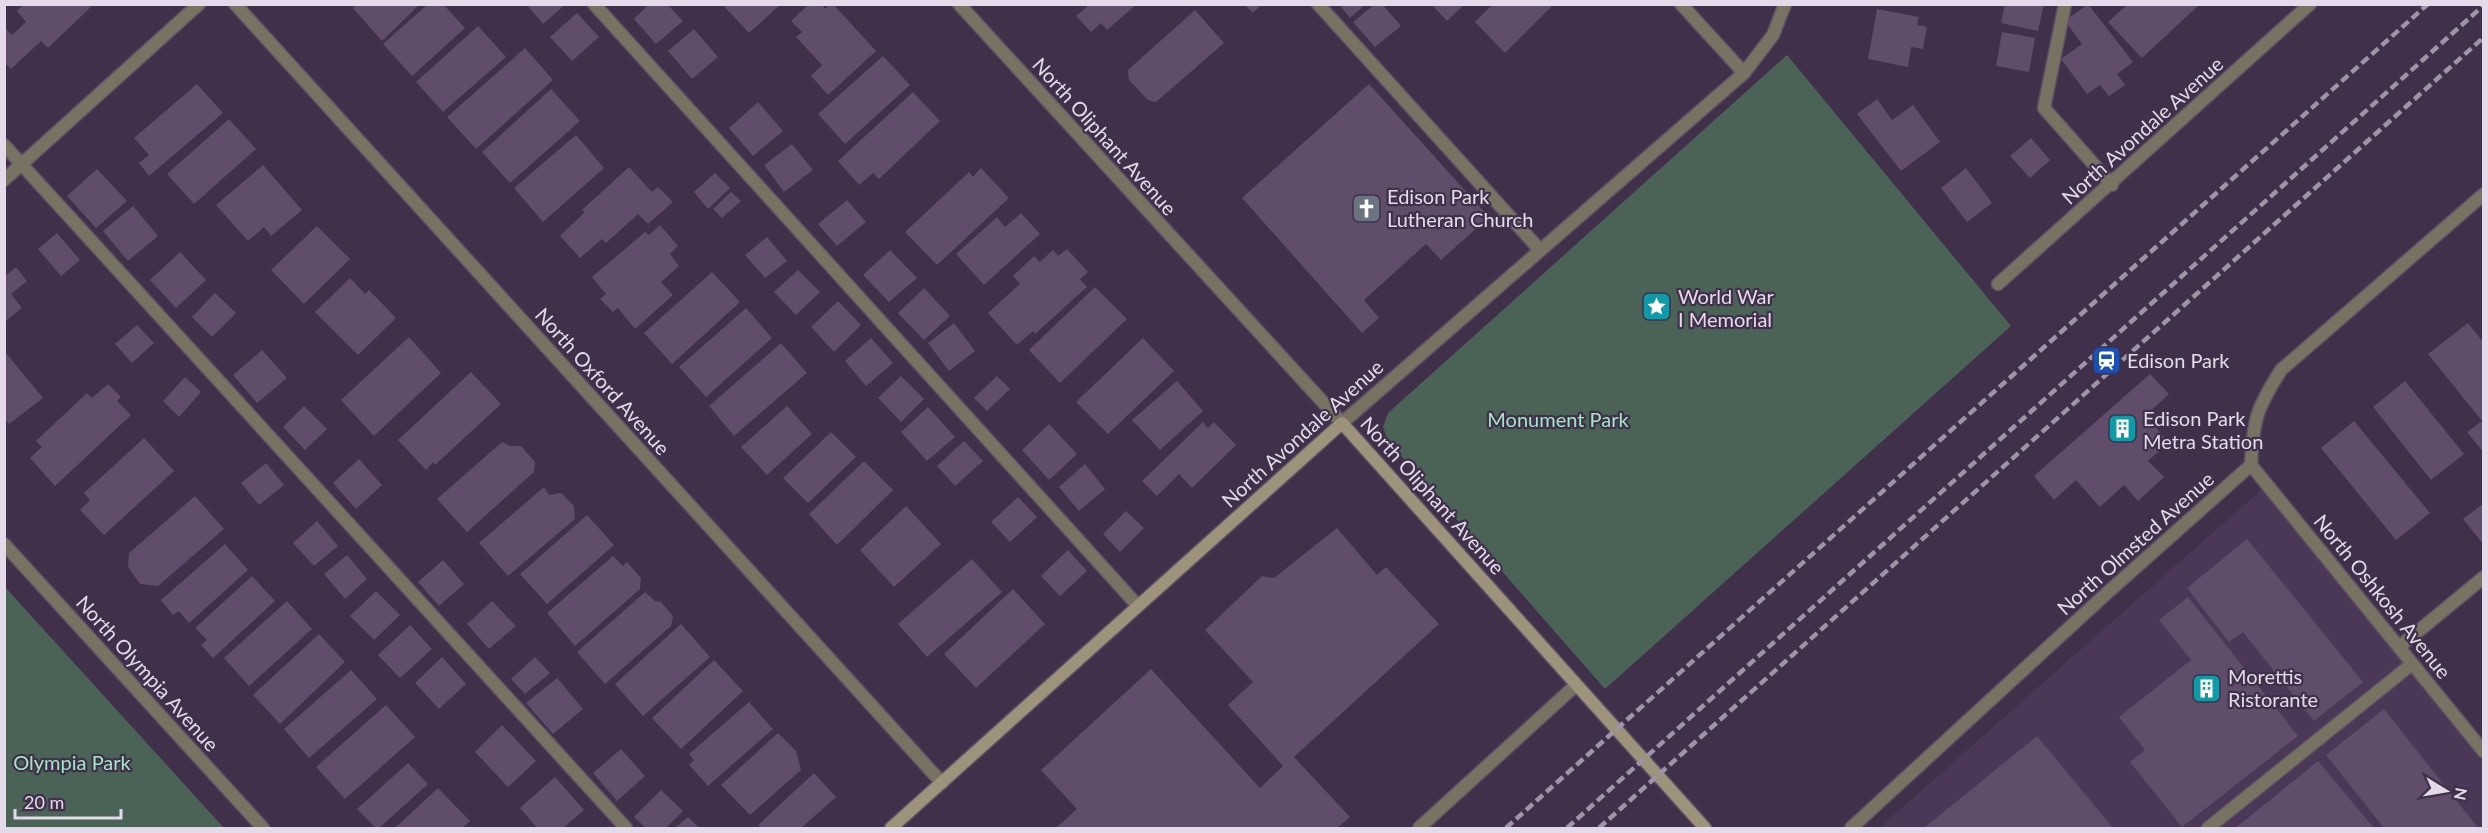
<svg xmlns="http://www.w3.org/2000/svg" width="2488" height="833" viewBox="0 0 2488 833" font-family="Lato,sans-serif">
  <rect width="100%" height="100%" fill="#403049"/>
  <!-- built -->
  <path fill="#4b3756" d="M2262,489L2483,763V828H1879Z"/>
  <!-- green -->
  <g fill="#4a6356">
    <path d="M1787,55L2011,326L1605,689L1388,441L1383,427L1388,413Z"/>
    <path d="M5,587L224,828H5Z"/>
  </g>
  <!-- building -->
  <g fill="#5f4d69">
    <path d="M24,4H94L48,48L41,41L11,69L4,62V27L12,35L26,22L17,11Z"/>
    <path d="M356,4H420L382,41L353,8Z"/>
    <path d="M428,4H443L465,28L412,76L383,44Z"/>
    <path d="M526,4H566L543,24Z"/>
    <path d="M649,4H667L683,21L656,44L634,19Z"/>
    <path d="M722,4H781L749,33Z"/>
    <path d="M809,4H822L825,9L830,4H833L876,51L828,95L811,76L822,65L796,37L802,32L791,21Z"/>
    <path d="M1085,4H1137L1107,30L1101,23L1091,32L1076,16L1087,7Z"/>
    <path d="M1244,4H1262L1253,13Z"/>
    <path d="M1339,4H1366L1350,18Z"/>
    <path d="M1375,4H1382L1401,26L1375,47L1353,22Z"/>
    <path d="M1431,4H1465L1447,21Z"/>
    <path d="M1493,4H1554L1505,53L1475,22Z"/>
    <path d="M2005,4H2044L2038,31L2001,23Z"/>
    <path d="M2088,4L2133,62L2117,74L2125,85L2109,96L2100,85L2087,94L2061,59L2082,44L2065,21Z"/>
    <path d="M2128,4H2200L2142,58L2108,22Z"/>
    <path d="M1877,9L1919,17L1917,25L1927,27L1923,49L1911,47L1908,67L1868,59Z"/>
    <path d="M1195,10L1224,43L1156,102L1148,100L1129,80L1128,70Z"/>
    <path d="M577,13L599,37L572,61L550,37Z"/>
    <path d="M478,26L506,57L443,112L416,82Z"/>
    <path d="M694,29L718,57L692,79L668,51Z"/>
    <path d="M2002,32L2035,38L2029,72L1996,66Z"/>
    <path d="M525,48L553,80L476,149L447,117Z"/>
    <path d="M883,56L910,85L845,144L818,114Z"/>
    <path d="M197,84L223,113L149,176L139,163L149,155L134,138Z"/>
    <path d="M1369,84L1489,217L1441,260L1426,244L1364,300L1379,318L1362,333L1242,198Z"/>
    <path d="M551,89L580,121L510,183L482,152Z"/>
    <path d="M913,92L940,121L879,179L873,173L859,185L838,161Z"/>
    <path d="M1877,99L1892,120L1913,105L1940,142L1901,171L1857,114Z"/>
    <path d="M758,102L783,131L753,156L729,128Z"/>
    <path d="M229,119L256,149L194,204L167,174Z"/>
    <path d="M576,135L604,168L543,222L514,188Z"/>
    <path d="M2031,138L2050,160L2030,178L2010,156Z"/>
    <path d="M792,144L813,170L784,192L764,165Z"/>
    <path d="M263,165L302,210L271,236L264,227L248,241L216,205Z"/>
    <path d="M629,167L652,192L658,187L673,202L648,224L638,214L606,243L602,239L580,258L560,236L585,212L582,210Z"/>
    <path d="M981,168L1009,198L937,265L905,232L969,172L973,177Z"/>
    <path d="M1966,168L1992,203L1967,222L1941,188Z"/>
    <path d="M97,169L127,201L96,228L67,196Z"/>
    <path d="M715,173L730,188L708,209L694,192Z"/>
    <path d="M731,192L741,201L722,218L713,209Z"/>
    <path d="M847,200L866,222L837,246L818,224Z"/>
    <path d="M133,206L158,236L128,261L103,231Z"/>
    <path d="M1021,213L1040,234L984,285L956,254L997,217L1005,227Z"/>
    <path d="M660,225L678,246L670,254L679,266L661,282L673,295L635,329L618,308L613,312L600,299L606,294L592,277L645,232L649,235Z"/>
    <path d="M317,226L350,259L304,304L271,270Z"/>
    <path d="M57,233L80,260L61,276L38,249Z"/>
    <path d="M767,237L787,261L765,278L745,255Z"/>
    <path d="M1067,249L1088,272L1080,279L1087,287L1035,334L1033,331L1017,345L988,313L1020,284L1013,276L1034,256L1040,262L1053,250L1058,256Z"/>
    <path d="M890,250L917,278L889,302L863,275Z"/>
    <path d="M180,252L206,280L176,308L150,280Z"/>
    <path d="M16,267L27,281L11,294L22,308L4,322V277Z"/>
    <path d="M798,270L820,292L796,315L774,292Z"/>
    <path d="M712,272L740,302L672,364L644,333Z"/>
    <path d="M350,278L365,294L369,290L396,318L358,355L315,312Z"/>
    <path d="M1095,287L1127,319L1060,383L1029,350Z"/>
    <path d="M924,288L950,316L924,340L898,313Z"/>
    <path d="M215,293L236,313L212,337L192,317Z"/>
    <path d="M838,301L861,325L834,352L811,327Z"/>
    <path d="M746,308L772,338L706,397L679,367Z"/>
    <path d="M954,323L975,351L949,371L928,343Z"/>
    <path d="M2468,323L2484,343V453L2467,432L2482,421L2428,354Z"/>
    <path d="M137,325L154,343L132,363L115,344Z"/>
    <path d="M409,337L441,373L374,436L341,400Z"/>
    <path d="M871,338L893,363L866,386L845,361Z"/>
    <path d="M1143,338L1174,371L1108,434L1076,402Z"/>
    <path d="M781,343L807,373L734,436L709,406Z"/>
    <path d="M262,350L287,378L257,403L233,375Z"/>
    <path d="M6,353L43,398L9,424L4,418Z"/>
    <path d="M471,372L501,404L435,465L433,462L426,470L398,440Z"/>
    <path d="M2150,374L2169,394L2145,416L2169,442L2148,461L2164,477L2138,501L2124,485L2100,507L2076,480L2054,500L2034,476Z"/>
    <path d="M901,376L924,399L901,422L878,398Z"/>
    <path d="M997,376L1010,389L987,411L974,398Z"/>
    <path d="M185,377L201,392L179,417L163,401Z"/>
    <path d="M1177,381L1203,411L1160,450L1132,420Z"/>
    <path d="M2405,381L2464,454L2431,480L2373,407Z"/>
    <path d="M108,384L121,397L117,401L131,415L55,486L30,458L42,447L36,441L87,393L92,398Z"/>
    <path d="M304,406L327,429L305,450L283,427Z"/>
    <path d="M787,406L812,434L767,475L741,447Z"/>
    <path d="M928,407L955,437L927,461L901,432Z"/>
    <path d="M2354,421L2430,513L2396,540L2321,448Z"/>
    <path d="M1203,422L1208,428L1214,422L1236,445L1192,488L1179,474L1157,496L1142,481Z"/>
    <path d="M1049,424L1077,454L1049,480L1022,450Z"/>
    <path d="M831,432L856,457L808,503L783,478Z"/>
    <path d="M144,438L174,471L104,535L80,510L90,500L84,493Z"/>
    <path d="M964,441L983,461L955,486L937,466Z"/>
    <path d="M502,442L510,446H521L535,462L534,472L467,532L437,499Z"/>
    <path d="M359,459L382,485L356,509L333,483Z"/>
    <path d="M864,461L893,490L837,545L809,514Z"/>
    <path d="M266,463L284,485L259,505L241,483Z"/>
    <path d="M1085,464L1105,489L1079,511L1059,487Z"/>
    <path d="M544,487L549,495L561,493L574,506L575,519L508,576L479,543Z"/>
    <path d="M195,496L224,529L158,586L140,584L128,567L129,553Z"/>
    <path d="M1018,497L1037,517L1010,542L991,522Z"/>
    <path d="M2484,503V545L2463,519Z"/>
    <path d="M906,506L941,544L894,587L860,550Z"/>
    <path d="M1126,511L1144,528L1120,552L1103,534Z"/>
    <path d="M587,515L614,545L547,604L520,574Z"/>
    <path d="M317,521L338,546L314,566L293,543Z"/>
    <path d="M1337,528L1377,575L1386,567L1439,624L1294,757L1350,817L1337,828H1056L1077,809L1041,770L1151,669L1260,788L1283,766L1228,705L1253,682L1205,630L1262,576L1274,578Z"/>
    <path d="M2247,539L2363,682L2314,721L2243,632L2229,642L2187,588Z"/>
    <path d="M225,544L248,570L189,623L179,611L173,615L161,600Z"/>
    <path d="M1068,550L1087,571L1060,596L1041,576Z"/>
    <path d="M347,555L367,579L345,599L324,574Z"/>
    <path d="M613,556L623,566L627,562L641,578L640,589L575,646L547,613Z"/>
    <path d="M972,559L1002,592L927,657L898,624Z"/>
    <path d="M443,560L464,584L439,606L418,582Z"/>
    <path d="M252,576L275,601L213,658L201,645L207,640L195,628Z"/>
    <path d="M1013,589L1045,624L976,688L944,654Z"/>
    <path d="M376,591L400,615L374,640L350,616Z"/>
    <path d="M645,592L655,601L661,602L673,616L671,626L605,684L577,652Z"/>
    <path d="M2188,597L2298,736L2182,827L2130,762L2145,750L2119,717L2191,660L2159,620Z"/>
    <path d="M287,601L312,629L249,686L224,658Z"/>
    <path d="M492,601L516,626L489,649L467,624Z"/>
    <path d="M681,624L710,657L643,716L615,684Z"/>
    <path d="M410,625L432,649L400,678L378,655Z"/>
    <path d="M319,634L345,662L280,724L253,695Z"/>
    <path d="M442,657L466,684L439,709L415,683Z"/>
    <path d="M535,657L550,673L525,694L511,679Z"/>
    <path d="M714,660L743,691L681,749L652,718Z"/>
    <path d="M351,670L377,699L309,758L284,729Z"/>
    <path d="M557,678L583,709L553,734L526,703Z"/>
    <path d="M749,702L773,729L708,786L689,765L694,760L689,754Z"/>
    <path d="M386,705L415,737L345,799L316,767Z"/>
    <path d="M2384,709L2478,828H2384L2326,755Z"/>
    <path d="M502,725L536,761L508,787L475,752Z"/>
    <path d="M778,733L796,751L801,770L750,815L721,785Z"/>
    <path d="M2037,736L2113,828H1924Z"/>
    <path d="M621,749L645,776L617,801L593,773Z"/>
    <path d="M2318,761L2374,828H2235L2259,809Z"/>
    <path d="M408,763L428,784L379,828H376L357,809Z"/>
    <path d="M814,773L836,797L801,828H762L758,825Z"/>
    <path d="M555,777L584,810L563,828H537L520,808Z"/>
    <path d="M438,788L470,821L462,828H395Z"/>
    <path d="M661,790L683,811L666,828H646L634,817Z"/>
    <path d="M688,817L699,828H675Z"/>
  </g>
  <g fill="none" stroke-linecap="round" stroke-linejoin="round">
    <defs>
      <g id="lane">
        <path d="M594,4L1138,606"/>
        <path d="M1318,4L1540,250"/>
        <path d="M2065,4L2044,108L2112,185"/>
        <path d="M4,145L626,828"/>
        <path d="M2399,647L2484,577"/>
        <path d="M1419,828L1576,685"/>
        <path d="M2208,828L2412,664"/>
      </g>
      <g id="street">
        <path d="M235,4L942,783"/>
        <path d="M959,4L1342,423L1744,73L1773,35L1785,4"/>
        <path d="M1681,4L1744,73"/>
        <path d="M4,180L199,4"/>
        <path d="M1998,284L2310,4"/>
        <path d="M2251,465L2484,752"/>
        <path d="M4,544L263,828"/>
        <path d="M1851,828L2107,593L2251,465C2253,419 2257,408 2281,370L2484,194"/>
      </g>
      <path id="secondary" d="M891,828L1342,423L1705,828"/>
    </defs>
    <!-- lane casing -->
    <use href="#lane" stroke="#5e4f66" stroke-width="15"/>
    <!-- street casing -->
    <use href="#street" stroke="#5e4f66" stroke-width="15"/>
    <!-- secondary casing -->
    <use href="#secondary" stroke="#5e4f66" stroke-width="15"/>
    <!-- lane -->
    <use href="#lane" stroke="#787263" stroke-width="12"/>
    <!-- street -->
    <use href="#street" stroke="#787263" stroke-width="12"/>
    <!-- secondary -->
    <use href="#secondary" stroke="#9d937a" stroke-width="12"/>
    <!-- rail -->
    <g stroke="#9f93a7" stroke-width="4.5" stroke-dasharray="9 4.5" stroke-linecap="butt">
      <path d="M1506,828L2428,4"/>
      <path d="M1567,828L2484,5"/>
      <path d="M1599,828L2484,37"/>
    </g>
  </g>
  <!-- icons -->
  <defs>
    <symbol id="church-square" viewBox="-11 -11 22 22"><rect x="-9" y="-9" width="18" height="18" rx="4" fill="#6b7280" stroke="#403049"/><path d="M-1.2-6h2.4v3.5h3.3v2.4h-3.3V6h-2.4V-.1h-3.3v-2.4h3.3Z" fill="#fff"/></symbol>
    <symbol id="sight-square" viewBox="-11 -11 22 22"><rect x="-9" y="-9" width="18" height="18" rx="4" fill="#0f9aa8" stroke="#403049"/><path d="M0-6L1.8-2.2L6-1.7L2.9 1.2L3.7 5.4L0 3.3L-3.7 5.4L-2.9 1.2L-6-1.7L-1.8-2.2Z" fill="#fff"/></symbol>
    <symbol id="station-square" viewBox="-11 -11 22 22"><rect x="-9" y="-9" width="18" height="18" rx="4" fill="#1a4fb4" stroke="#403049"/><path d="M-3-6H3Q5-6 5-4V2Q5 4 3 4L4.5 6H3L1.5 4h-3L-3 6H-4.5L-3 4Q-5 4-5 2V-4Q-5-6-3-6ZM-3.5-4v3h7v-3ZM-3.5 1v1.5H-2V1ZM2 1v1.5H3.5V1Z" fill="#fff"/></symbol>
    <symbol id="building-square" viewBox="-11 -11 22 22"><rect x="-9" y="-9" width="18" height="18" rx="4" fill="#0f9aa8" stroke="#403049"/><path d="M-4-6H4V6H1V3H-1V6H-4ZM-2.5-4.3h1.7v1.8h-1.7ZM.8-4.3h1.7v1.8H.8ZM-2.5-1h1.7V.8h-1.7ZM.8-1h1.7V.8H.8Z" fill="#fff"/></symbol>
  </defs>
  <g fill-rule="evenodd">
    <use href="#church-square" x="1350" y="192" width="33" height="33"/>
    <use href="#sight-square" x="1640" y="290" width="33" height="33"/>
    <use href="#station-square" x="2090" y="344" width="33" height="33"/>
    <use href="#building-square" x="2106" y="412" width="33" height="33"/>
    <use href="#building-square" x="2190" y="672" width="33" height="33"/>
  </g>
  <g text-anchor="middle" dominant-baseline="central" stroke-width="4.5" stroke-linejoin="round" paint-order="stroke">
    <!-- street labels -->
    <g font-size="20" fill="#e4daea" stroke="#403049">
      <text transform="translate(2142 130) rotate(-42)">North Avondale Avenue</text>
      <text transform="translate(1105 136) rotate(48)">North Oliphant Avenue</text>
      <text transform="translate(603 381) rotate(48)">North Oxford Avenue</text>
      <text transform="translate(1302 433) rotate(-42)">North Avondale Avenue</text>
      <text transform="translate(1433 495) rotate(48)">North Oliphant Avenue</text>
      <text transform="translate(2135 543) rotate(-42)">North Olmsted Avenue</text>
      <text transform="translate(2383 596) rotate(51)">North Oshkosh Avenue</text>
      <text transform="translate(148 673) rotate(48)">North Olympia Avenue</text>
    </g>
    <!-- poi labels -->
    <g font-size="20" fill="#e4daea" stroke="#403049" text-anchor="start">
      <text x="1387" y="196">Edison Park<tspan x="1387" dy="23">Lutheran Church</tspan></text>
      <text x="1678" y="296">World War<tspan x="1678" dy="23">I Memorial</tspan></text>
      <text x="2127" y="360">Edison Park</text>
      <text x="2143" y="418">Edison Park<tspan x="2143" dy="23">Metra Station</tspan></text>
      <text x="2228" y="676">Morettis<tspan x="2228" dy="23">Ristorante</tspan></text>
    </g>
    <!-- park labels -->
    <g font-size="20" fill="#a0e6c4" stroke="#403049">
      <text x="1558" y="419">Monument Park</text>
      <text x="72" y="762">Olympia Park</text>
    </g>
  </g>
  <!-- border -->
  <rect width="2488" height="833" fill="none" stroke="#e4daea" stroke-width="12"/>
  <!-- north arrow -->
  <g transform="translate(2446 791) rotate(101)" stroke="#403049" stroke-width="4.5" paint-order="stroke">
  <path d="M0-4.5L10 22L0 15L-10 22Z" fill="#e4daea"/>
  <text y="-9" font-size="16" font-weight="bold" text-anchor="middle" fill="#e4daea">N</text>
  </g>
  <!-- scale -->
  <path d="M15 809v9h106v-9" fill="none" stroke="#e4daea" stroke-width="3"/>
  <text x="24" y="809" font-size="18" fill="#e4daea" stroke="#403049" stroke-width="4.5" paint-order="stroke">20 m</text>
</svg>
